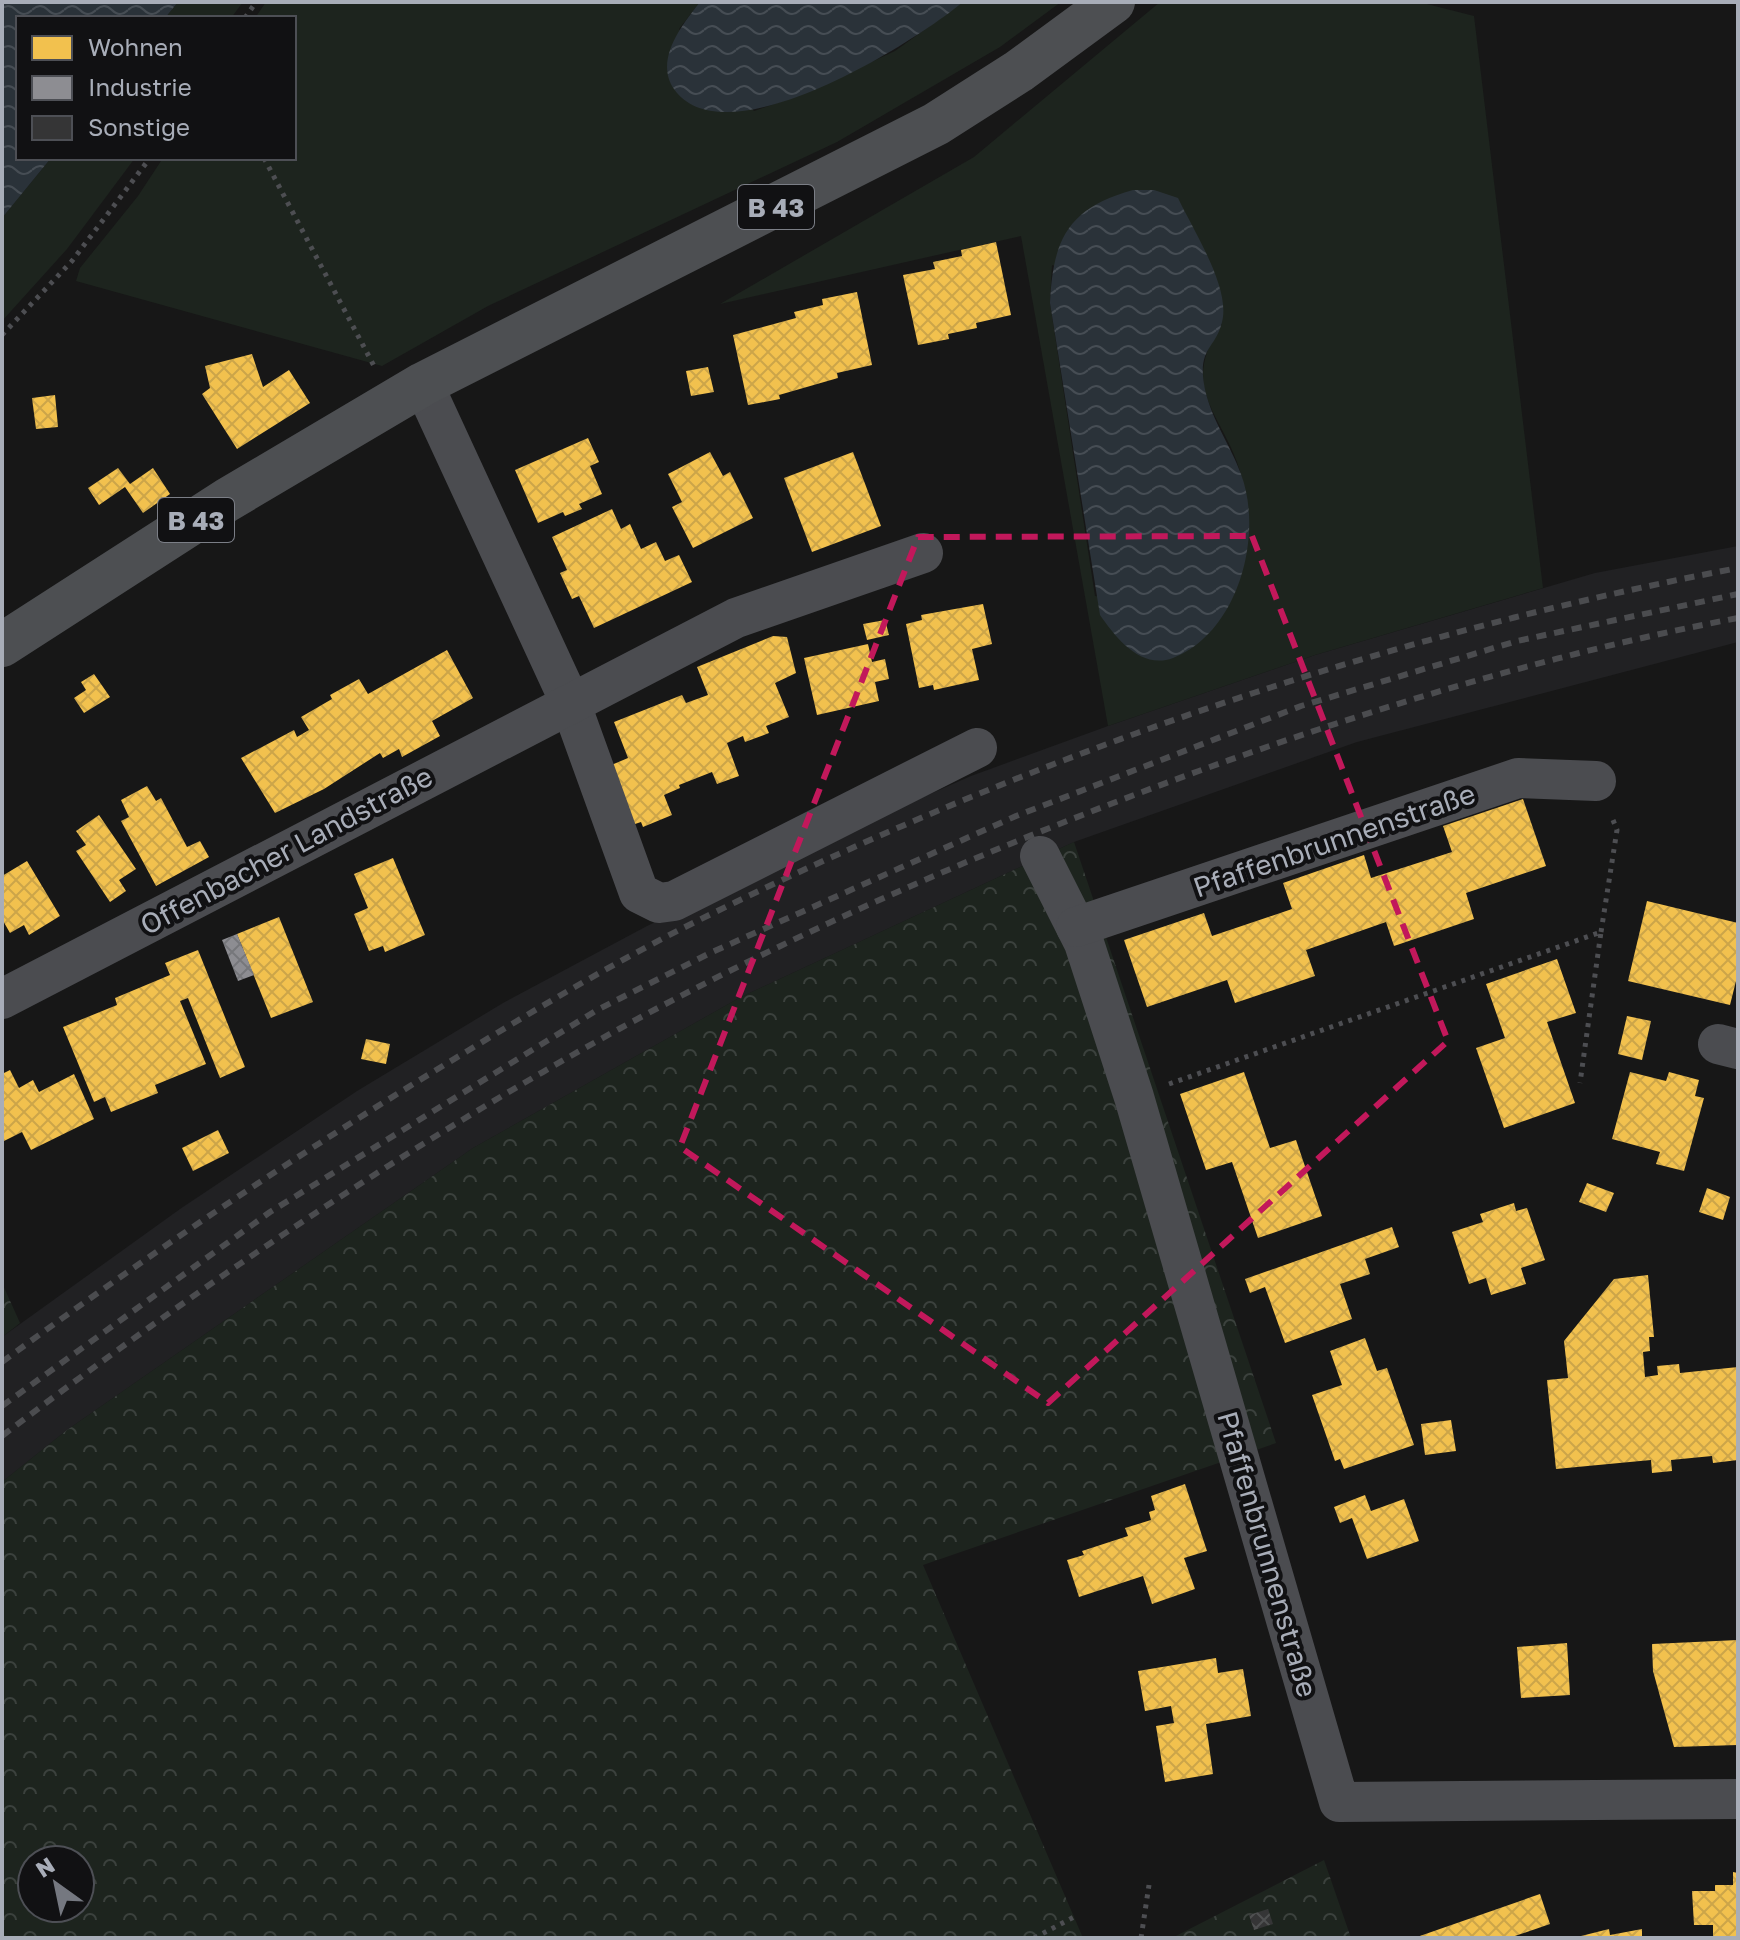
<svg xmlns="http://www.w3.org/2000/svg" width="1740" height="1940" viewBox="0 0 1740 1940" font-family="'Golos Text',sans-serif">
  <defs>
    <pattern id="forest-crowns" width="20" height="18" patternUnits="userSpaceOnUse" patternTransform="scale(2)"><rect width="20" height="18" fill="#1d241e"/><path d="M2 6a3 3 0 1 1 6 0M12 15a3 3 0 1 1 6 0" fill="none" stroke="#3b413d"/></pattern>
    <pattern id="water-waves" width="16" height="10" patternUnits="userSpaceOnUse" patternTransform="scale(2)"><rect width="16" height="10" fill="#2a3239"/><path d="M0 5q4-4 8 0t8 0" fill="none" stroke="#464d54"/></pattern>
    <pattern id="homes-cross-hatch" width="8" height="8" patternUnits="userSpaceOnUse" patternTransform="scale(2)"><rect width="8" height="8" fill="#f2c14e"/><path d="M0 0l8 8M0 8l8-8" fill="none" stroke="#cca549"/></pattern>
    <pattern id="industry-cross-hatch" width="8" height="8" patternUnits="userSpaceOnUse" patternTransform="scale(2)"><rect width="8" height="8" fill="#8d8d92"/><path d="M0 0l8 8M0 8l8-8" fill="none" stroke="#76777b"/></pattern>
    <pattern id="building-cross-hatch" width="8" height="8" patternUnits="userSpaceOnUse" patternTransform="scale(2)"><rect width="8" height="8" fill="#353536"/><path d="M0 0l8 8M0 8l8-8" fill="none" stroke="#4f5051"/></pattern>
  </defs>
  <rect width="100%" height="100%" fill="#171717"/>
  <!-- built -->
  <path fill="#212123" d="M1738,546V642L1357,742L1074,842L741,997L473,1148L67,1430L2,1482V1337L180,1209L357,1091L503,1003L647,926L830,838L971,776L1108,726L1315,655L1595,573Z"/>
  <!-- grass -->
  <g fill="#1d241e" fill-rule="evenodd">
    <path d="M178,2H243L231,18H165Z"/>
    <path d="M266,2H700L679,29L754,111L800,95L895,51L963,2H1061L1000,47L837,142L488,306L382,366L76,281L80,268L138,196L163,158H294V18H255Z"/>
    <path d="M1160,2H1419L1474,16L1543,588L1315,655L1108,726L1021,236L720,304L974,157ZM1052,265L1222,324C1176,391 1226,415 1242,478C1255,525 1246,566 1226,609L1095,596L1050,303Z"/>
    <path d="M51,158H135L67,249L2,321V218Z"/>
  </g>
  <!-- forest -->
  <g fill="url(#forest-crowns)" fill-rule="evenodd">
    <path d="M1074,842L1276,1443L923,1565L1083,1938H2V1482L67,1430L473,1148L741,997ZM32,1860H80V1908H32Z"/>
    <path d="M2,1283L20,1323L2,1337Z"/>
    <path d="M1324,1860L1351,1938H1172Z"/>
  </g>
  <!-- water -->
  <g fill="url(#water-waves)">
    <path d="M2,2H178L165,18H18V158H51L2,218Z"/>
    <path d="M700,2H963C915,42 725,162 674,89C654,60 682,25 700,2Z"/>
    <path d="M1133,190H1154L1178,198C1193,230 1231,288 1222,322C1216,348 1198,348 1204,384C1209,416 1230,444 1241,474C1264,536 1238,633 1173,658C1141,670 1116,638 1100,615L1050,303C1053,239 1068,208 1133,190Z"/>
  </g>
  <!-- homes -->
  <g fill="url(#homes-cross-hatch)">
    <path d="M996,242L1011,315L976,323L977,328L948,334L949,339L918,345L903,275L935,269L933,262L962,256L961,250Z"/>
    <path d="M857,292L872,365L837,373L838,378L779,395L780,399L748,405L733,335L796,318L794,312L823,305L822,299Z"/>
    <path d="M252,354L263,387L289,370L310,403L237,449L202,394L210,388L205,366Z"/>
    <path d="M708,367L714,392L691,396L686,371Z"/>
    <path d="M55,395L58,427L36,429L32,398Z"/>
    <path d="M588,438L599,462L590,466L602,494L579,504L582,509L565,516L563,512L538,523L515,470Z"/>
    <path d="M710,452L723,476L730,472L753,518L693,548L672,507L682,502L668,474Z"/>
    <path d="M853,452L881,526L812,552L784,478Z"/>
    <path d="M118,468L130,484L153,468L170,494L143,513L125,487L99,505L88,488Z"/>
    <path d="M612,509L621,529L630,524L641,549L656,542L665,561L679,555L692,582L594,628L579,596L572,599L560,573L567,570L552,537Z"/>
    <path d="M983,604L992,644L972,649L979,680L934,690L933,685L919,688L906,624L922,620L921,615Z"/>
    <path d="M885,620L889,635L867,640L863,624Z"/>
    <path d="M773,636L787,637L796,673L775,683L789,717L766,726L769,733L745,742L743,736L727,743L739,776L717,784L712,772L679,785L680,788L664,795L672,815L643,827L641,822L632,825L609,766L628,758L614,722L682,695L686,703L708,695L697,667Z"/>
    <path d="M868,644L872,662L885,659L889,679L875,682L879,701L817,715L804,658Z"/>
    <path d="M447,650L473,698L432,721L440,736L402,757L399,749L383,758L380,753L324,789L275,813L241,758L294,730L297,737L309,730L301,717L332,699L330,695L359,679L368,694Z"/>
    <path d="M94,674L110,697L84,713L74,698L86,690L81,682Z"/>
    <path d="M147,786L156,801L161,798L187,847L200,841L209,857L156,886L121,821L129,817L121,800Z"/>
    <path d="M1523,799L1546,866L1466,893L1474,919L1394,946L1386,922L1306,950L1315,976L1235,1003L1227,980L1147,1007L1124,940L1204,913L1212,936L1292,909L1283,883L1364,855L1371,878L1452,852L1443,826Z"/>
    <path d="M99,815L136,869L119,880L126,891L110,902L76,851L86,845L76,831Z"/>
    <path d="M393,858L425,935L385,952L383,946L369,951L354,914L368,908L354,874Z"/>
    <path d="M27,861L60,916L29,935L24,925L10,933L2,919V876Z"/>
    <path d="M1647,901L1738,923V973L1730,1005L1628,981Z"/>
    <path d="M279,917L313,1002L271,1018L237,934Z"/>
    <path d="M198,950L245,1067L220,1078L188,998L180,1001L206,1064L155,1085L158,1093L111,1112L105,1097L94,1102L63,1027L117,1005L115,998L170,975L165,963Z"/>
    <path d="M1557,959L1576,1013L1547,1022L1575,1103L1504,1128L1476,1048L1505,1038L1486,984Z"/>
    <path d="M1627,1016L1651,1021L1642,1060L1618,1054Z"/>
    <path d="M366,1039L390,1044L386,1064L361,1059Z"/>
    <path d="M10,1070L19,1088L33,1080L39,1092L74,1074L94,1119L31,1150L22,1132L2,1142V1074Z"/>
    <path d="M1244,1072L1270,1148L1296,1140L1322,1216L1258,1238L1232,1162L1206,1170L1180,1094Z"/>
    <path d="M1630,1072L1666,1081L1669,1072L1699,1080L1695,1096L1704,1098L1684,1171L1656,1164L1660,1152L1612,1139Z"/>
    <path d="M218,1130L229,1153L193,1171L182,1148Z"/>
    <path d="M1587,1183L1614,1193L1606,1212L1579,1202Z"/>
    <path d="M1707,1188L1730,1197L1723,1220L1699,1212Z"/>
    <path d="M1514,1203L1516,1211L1527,1208L1545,1260L1521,1268L1526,1284L1491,1295L1486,1278L1469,1284L1452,1232L1483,1222L1480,1214Z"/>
    <path d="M1392,1227L1399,1247L1365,1259L1370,1274L1340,1284L1352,1319L1285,1343L1265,1287L1250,1293L1245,1279Z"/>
    <path d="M1648,1275L1654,1337H1649L1650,1351L1643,1352L1645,1377L1658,1375L1657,1366L1679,1364L1680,1373L1738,1367V1460L1713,1463L1712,1456L1671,1460L1672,1471L1652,1473L1651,1460L1556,1469L1547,1380L1568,1378L1564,1341L1614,1279Z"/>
    <path d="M1365,1338L1377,1371L1387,1368L1414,1445L1344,1469L1340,1459L1335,1461L1312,1395L1342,1385L1330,1351Z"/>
    <path d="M1451,1420L1456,1451L1425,1455L1421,1424Z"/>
    <path d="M1185,1484L1207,1551L1184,1558L1195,1589L1152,1604L1143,1576L1079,1597L1067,1560L1084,1555L1082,1551L1128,1536L1125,1528L1151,1520L1149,1512L1155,1510L1151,1496Z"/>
    <path d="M1365,1495L1371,1511L1404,1499L1419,1541L1367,1559L1352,1518L1340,1523L1334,1507Z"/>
    <path d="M1738,1640V1745L1674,1747L1653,1671L1652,1644Z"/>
    <path d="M1567,1643L1570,1695L1521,1698L1517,1647Z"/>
    <path d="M1216,1658L1218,1673L1243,1669L1251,1716L1206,1724L1213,1774L1165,1782L1156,1726L1174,1723L1171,1706L1145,1711L1138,1671Z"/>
    <path d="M1733,1872L1738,1873V1938H1713V1925H1694L1692,1891H1715V1885H1733Z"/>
    <path d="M1540,1894L1550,1924L1509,1938H1414Z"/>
    <path d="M1609,1929L1610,1935L1642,1929V1938H1573Z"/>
  </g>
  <!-- industry -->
  <path fill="url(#industry-cross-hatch)" d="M237,934L254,975L238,981L222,940Z"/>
  <!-- building -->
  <path fill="url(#building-cross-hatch)" d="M1268,1909L1273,1924L1254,1930L1249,1915Z"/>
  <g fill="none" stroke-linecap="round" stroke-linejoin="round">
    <!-- path -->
    <g stroke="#4d4e52" stroke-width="5" stroke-dasharray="4 6" stroke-linecap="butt">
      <path d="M245,18L256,2"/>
      <path d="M264,158L374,366"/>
      <path d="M2,335L72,261L150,158"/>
      <path d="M1601,932L1617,830L1611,815"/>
      <path d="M1169,1084L1601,932L1580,1083"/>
      <path d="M1034,1938L1074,1917"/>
      <path d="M1141,1938L1149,1885"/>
    </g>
    <!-- minor -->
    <g stroke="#4b4c50" stroke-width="40">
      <path d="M423,384L570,702L639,893L659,903L674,901L977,748"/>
      <path d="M1040,856L1084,943L1134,1097L1339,1802L1738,1799"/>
      <path d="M1076,927L1518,778L1596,781"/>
      <path d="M2,999L736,618L923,553"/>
      <path d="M1718,1044L1738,1049"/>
    </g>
    <!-- major -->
    <path stroke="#4d4f52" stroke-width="44" d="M2,645L227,500L423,384L936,124L1019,71L1113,2"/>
    <!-- rail -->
    <g stroke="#4b4c4f" stroke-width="6" stroke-dasharray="10 8" stroke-linecap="butt">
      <path d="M2,1362C153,1251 308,1147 469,1050C538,1008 607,967 679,930C1014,762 1370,638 1738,568"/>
      <path d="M2,1406L270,1212L597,1010L710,953L1016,816L1301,706L1517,641L1738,594"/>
      <path d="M2,1436C198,1287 403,1148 619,1029C803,928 999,844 1196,772C1373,708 1553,653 1738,618"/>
    </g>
  </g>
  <!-- marked area -->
  <path fill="none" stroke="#c2185b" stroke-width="6" stroke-dasharray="16 10" stroke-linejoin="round" d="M1252,536L1448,1041L1048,1403L680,1147L918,537Z"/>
  <g text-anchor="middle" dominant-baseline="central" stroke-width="8" stroke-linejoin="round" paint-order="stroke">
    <!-- shield labels -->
    <g fill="#111113" stroke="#7b7e86" stroke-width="2">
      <rect x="738" y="185" width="76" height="44" rx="6"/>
      <rect x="158" y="498" width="76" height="44" rx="6"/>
    </g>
    <g font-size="26" font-weight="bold" fill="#a8adb8">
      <text x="776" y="207">B 43</text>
      <text x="196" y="520">B 43</text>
    </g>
    <!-- street labels -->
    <g font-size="28" fill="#a8adb8" stroke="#111113">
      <text transform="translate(1334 840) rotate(-19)">Pfaffenbrunnenstraße</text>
      <text transform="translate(286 850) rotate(-28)">Offenbacher Landstraße</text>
      <text transform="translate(1268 1554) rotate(74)">Pfaffenbrunnenstraße</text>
    </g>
  </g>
  <!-- border -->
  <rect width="1740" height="1940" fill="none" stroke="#a8adb8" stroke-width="8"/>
  <!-- legend -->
  <rect x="16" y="16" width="280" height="144" fill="#111113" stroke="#4d4f55" stroke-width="2"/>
  <rect x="32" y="36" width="40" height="24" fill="#f2c14e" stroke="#4d4f55" stroke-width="2"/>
  <text x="88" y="56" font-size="24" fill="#a8adb8">Wohnen</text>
  <rect x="32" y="76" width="40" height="24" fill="#8d8d92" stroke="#4d4f55" stroke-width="2"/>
  <text x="88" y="96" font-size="24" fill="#a8adb8">Industrie</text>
  <rect x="32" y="116" width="40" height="24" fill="#353536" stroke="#4d4f55" stroke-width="2"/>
  <text x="88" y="136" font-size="24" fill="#a8adb8">Sonstige</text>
  <!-- north arrow -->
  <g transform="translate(56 1884) rotate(327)"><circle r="38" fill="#111113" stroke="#4d4f55" stroke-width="2"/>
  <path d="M0-6L14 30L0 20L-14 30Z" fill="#757880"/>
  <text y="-12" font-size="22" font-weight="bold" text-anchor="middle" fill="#a8adb8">N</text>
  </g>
</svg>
